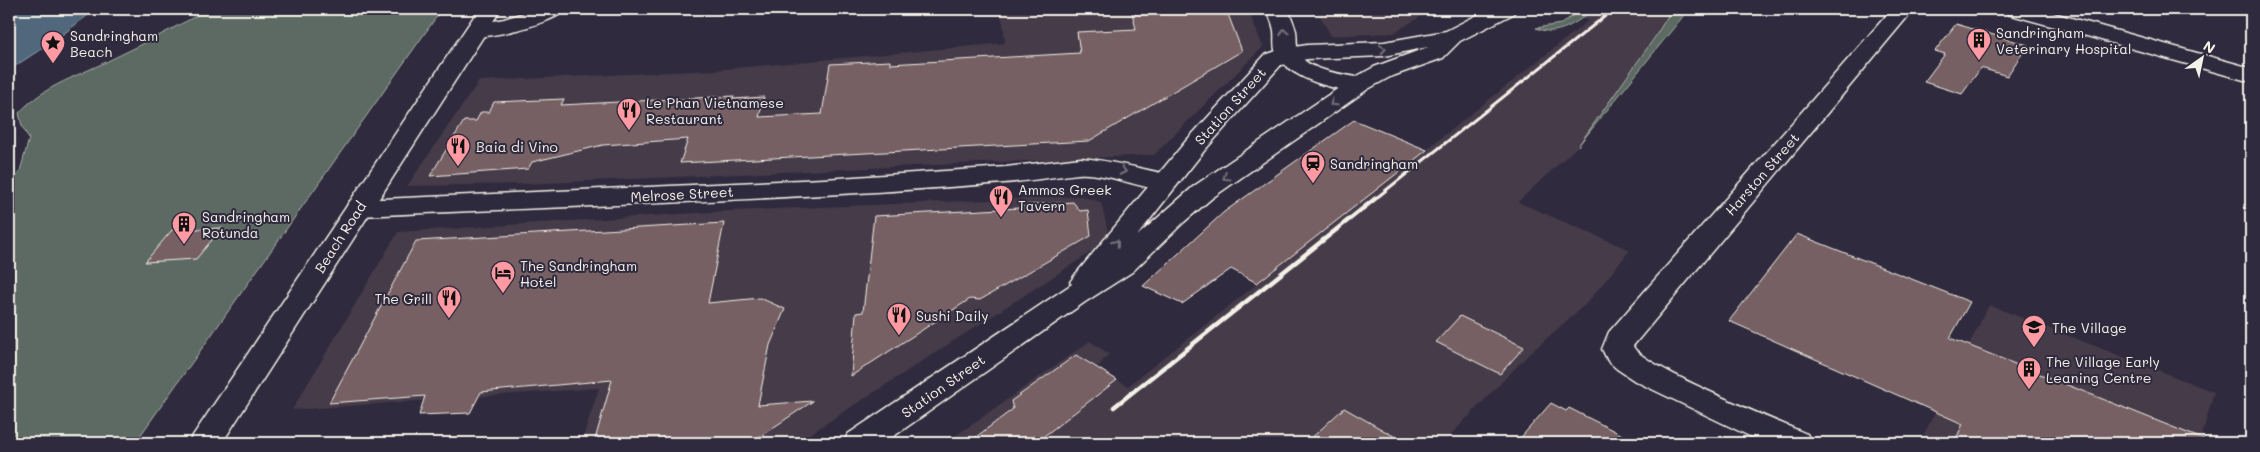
<svg xmlns="http://www.w3.org/2000/svg" width="2260" height="452" viewBox="0 0 2260 452" font-family="Mali,sans-serif">
  <rect width="100%" height="100%" fill="#2f2a3d"/>
  <filter id="ink" filterUnits="userSpaceOnUse"><feTurbulence type="fractalNoise" baseFrequency=".02" numOctaves="2"/><feDisplacementMap in="SourceGraphic" scale="10" xChannelSelector="R" yChannelSelector="G"/><feConvolveMatrix kernelMatrix="1 2 1 2 8 2 1 2 1" color-interpolation-filters="sRGB"/></filter>
  <g filter="url(#ink)">
    <!-- built -->
    <g fill="#443a49">
      <path d="M999,9H1248L1263,47L1154,155L525,184L407,186L479,81L713,70L1005,43L1003,24Z"/>
      <path d="M1316,9H1433L1394,33L1331,36Z"/>
      <path d="M1594,9H1672L1655,37L1578,146L1518,202L1630,250L1588,302L1527,356L1443,443H945L1090,341L1109,354L1097,368L1128,386L1588,21L1581,18Z"/>
      <path d="M1081,196L1101,202L1110,240L796,443H581L599,388L292,410L398,232L727,211Z"/>
      <path d="M1989,305L2214,392L2200,443H1929L1921,440Z"/>
    </g>
    <!-- green -->
    <g fill="#5b6b63" stroke="#a8aea6">
      <path d="M209,9H442L135,443H9V185L20,171L29,139L22,126L19,113C44,85 81,75 114,58C146,43 177,26 209,9Z"/>
      <path d="M1582,9H1594C1577,22 1558,38 1536,28L1561,24Z"/>
      <path d="M1672,9H1689L1578,146L1655,37Z"/>
    </g>
    <!-- water -->
    <path fill="#51677c" stroke="#929ea7" d="M9,9H96L58,38L9,70Z"/>
    <!-- building -->
    <g fill="#766064" stroke="#f4f1e8">
      <path d="M1131,9H1226L1242,51L1089,141L680,163L688,139L603,145L532,162L528,169L430,176L464,121H476L481,112H489L494,102L564,99L561,105L734,96L733,99L764,97L759,117L822,114L830,64L890,61V64L1080,53L1077,32L1136,29Z"/>
      <path d="M1956,24L2028,45L2007,76L1981,68L1962,94L1924,82L1945,54L1935,51Z"/>
      <path d="M1354,120L1427,150L1257,283L1231,269L1182,304L1143,286L1224,212Z"/>
      <path d="M1073,202L1080,211L1088,210L1091,236L980,300L970,299L851,376L856,313L863,312L874,216L1020,208L1028,205Z"/>
      <path d="M724,223L708,303L760,298L785,309L770,345L758,405L813,401L750,443H594L612,380L481,392L470,413L419,415L425,396L329,403L416,241Z"/>
      <path d="M222,228L196,259L145,262L172,230Z"/>
      <path d="M1797,234L1970,302L1950,338L2210,442L2209,443H1954L1963,424L1729,321Z"/>
      <path d="M1460,316L1524,347L1500,374L1436,342Z"/>
      <path d="M1076,355L1117,380L1035,443H968L1013,409L1011,401Z"/>
      <path d="M1551,403L1566,411L1569,408L1638,443H1516Z"/>
      <path d="M1344,408L1406,443H1306Z"/>
    </g>
    <g fill="none" stroke-linecap="round" stroke-linejoin="round">
      <defs>
        <g id="street">
          <path d="M537,9H566C556,23 485,40 468,36L465,31L468,26L504,19Z"/>
          <path d="M1267,9H1287C1291,16 1294,23 1296,31C1297,37 1296,44 1298,51C1304,72 1350,75 1368,79L1372,84L1368,89C1344,95 1287,79 1276,53C1273,46 1275,38 1274,31C1273,23 1269,16 1267,9Z"/>
          <path d="M1892,9H1914L1633,346C1639,365 1781,423 1807,434L1812,443H1764L1635,381L1617,369L1608,361L1602,349L1609,332Z"/>
          <path d="M1081,158C1113,161 1143,169 1174,176L1178,182L1174,188C1148,194 1108,171 1078,174C1053,177 1029,181 1004,183C790,200 574,206 359,216L349,214L346,208L349,202L359,200L824,179L1006,167Z"/>
        </g>
        <g id="secondary">
          <path d="M1489,9H1516L1513,14L1460,41L1443,58L1390,77L1368,89L1212,198L1184,222L1132,272L1085,302L884,443H843L848,434L1072,284L1070,282L1075,275L1186,141L1265,55L1282,49L1307,45L1384,42L1446,31ZM1428,47L1374,67L1352,79L1194,186L1137,236L1204,151L1281,65L1307,59L1384,56Z"/>
          <path d="M2005,9H2039L2251,68V82L2008,14Z"/>
        </g>
        <path id="primary" d="M479,9H501L222,443H188Z"/>
      </defs>
      <!-- street casing -->
      <use href="#street" stroke="#f4f1e8" stroke-width="3"/>
      <!-- secondary casing -->
      <use href="#secondary" stroke="#f4f1e8" stroke-width="3"/>
      <!-- primary casing -->
      <use href="#primary" stroke="#f4f1e8" stroke-width="3"/>
      <!-- street -->
      <use href="#street" fill="#2f2a3d" fill-rule="evenodd"/>
      <!-- secondary -->
      <use href="#secondary" fill="#2f2a3d" fill-rule="evenodd"/>
      <!-- primary -->
      <use href="#primary" fill="#2f2a3d" fill-rule="evenodd"/>
      <!-- rail-far1 -->
      <path stroke="#f4f1e8" stroke-width="3" d="M1375,199L1614,9"/>
      <!-- rail -->
      <path stroke="#f4f1e8" stroke-width="4.5" d="M1114,407L1376,198"/>
    </g>
    <!-- one-way arrows -->
    <defs><path id="oneway-chevron" d="M-2-3.5L2.5 0L-2 3.5" fill="none" stroke-width="1.6" stroke-linecap="round" stroke-linejoin="round" transform="scale(1.25)"/></defs>
    <g stroke="#747079">
      <use href="#oneway-chevron" transform="translate(1284 32) rotate(-100)"/>
      <use href="#oneway-chevron" transform="translate(1383 49) rotate(-8)"/>
      <use href="#oneway-chevron" transform="translate(1333 103) rotate(145)"/>
      <use href="#oneway-chevron" transform="translate(1123 171) rotate(12)"/>
      <use href="#oneway-chevron" transform="translate(1226 177) rotate(148)"/>
      <use href="#oneway-chevron" transform="translate(1116 243) rotate(-51)"/>
    </g>
  </g>
  <!-- icons -->
  <defs>
    <symbol id="building-pin" viewBox="-11 -11 22 30"><path d="M0 17L-7.5 6A9.5 9.5 0 1 1 7.5 6Z" fill="#ff9aa2" stroke="#2f2a3d"/><path d="M-4-6H4V6H1V3H-1V6H-4ZM-2.5-4.3h1.7v1.8h-1.7ZM.8-4.3h1.7v1.8H.8ZM-2.5-1h1.7V.8h-1.7ZM.8-1h1.7V.8H.8Z" fill="#111"/></symbol>
    <symbol id="sight-pin" viewBox="-11 -11 22 30"><path d="M0 17L-7.5 6A9.5 9.5 0 1 1 7.5 6Z" fill="#ff9aa2" stroke="#2f2a3d"/><path d="M0-6L1.8-2.2L6-1.7L2.9 1.2L3.7 5.4L0 3.3L-3.7 5.4L-2.9 1.2L-6-1.7L-1.8-2.2Z" fill="#111"/></symbol>
    <symbol id="restaurant-pin" viewBox="-11 -11 22 30"><path d="M0 17L-7.5 6A9.5 9.5 0 1 1 7.5 6Z" fill="#ff9aa2" stroke="#2f2a3d"/><path d="M-5-6h1v4h1v-4h1v4h1v-4h1v5L-1.5 .5V6h-2V.5L-5-1ZM5-6V6H3V1.5H1.5Q1.5-4 5-6Z" fill="#111"/></symbol>
    <symbol id="station-pin" viewBox="-11 -11 22 30"><path d="M0 17L-7.5 6A9.5 9.5 0 1 1 7.5 6Z" fill="#ff9aa2" stroke="#2f2a3d"/><path d="M-3-6H3Q5-6 5-4V2Q5 4 3 4L4.5 6H3L1.5 4h-3L-3 6H-4.5L-3 4Q-5 4-5 2V-4Q-5-6-3-6ZM-3.5-4v3h7v-3ZM-3.5 1v1.5H-2V1ZM2 1v1.5H3.5V1Z" fill="#111"/></symbol>
    <symbol id="hotel-pin" viewBox="-11 -11 22 30"><path d="M0 17L-7.5 6A9.5 9.5 0 1 1 7.5 6Z" fill="#ff9aa2" stroke="#2f2a3d"/><path d="M-6-4.5h1.5V1H6V5H4.5V3h-9V5H-6ZM-4 0a1.8 1.8 0 1 1 3.6 0ZM.5 0V-2.5h3Q6-2.5 6 0Z" fill="#111"/></symbol>
    <symbol id="school-pin" viewBox="-11 -11 22 30"><path d="M0 17L-7.5 6A9.5 9.5 0 1 1 7.5 6Z" fill="#ff9aa2" stroke="#2f2a3d"/><path d="M0-5L7-2L0 1L-7-2ZM-4 1L0 2.5L4 1V4Q0 6-4 4Z" fill="#111"/></symbol>
  </defs>
  <g fill-rule="evenodd">
    <use href="#building-pin" x="1965" y="26" width="28" height="38"/>
    <use href="#sight-pin" x="39" y="29" width="28" height="38"/>
    <use href="#restaurant-pin" x="615" y="96" width="28" height="38"/>
    <use href="#restaurant-pin" x="444" y="132" width="28" height="38"/>
    <use href="#station-pin" x="1299" y="149" width="28" height="38"/>
    <use href="#restaurant-pin" x="987" y="183" width="28" height="38"/>
    <use href="#building-pin" x="170" y="210" width="28" height="38"/>
    <use href="#hotel-pin" x="489" y="259" width="28" height="38"/>
    <use href="#restaurant-pin" x="435" y="284" width="28" height="38"/>
    <use href="#restaurant-pin" x="885" y="301" width="28" height="38"/>
    <use href="#school-pin" x="2020" y="313" width="28" height="38"/>
    <use href="#building-pin" x="2015" y="355" width="28" height="38"/>
  </g>
  <g text-anchor="middle" dominant-baseline="central" stroke-width="4" stroke-linejoin="round" paint-order="stroke">
    <!-- poi labels -->
    <g font-size="14" fill="#f4f1e8" stroke="#2f2a3d" text-anchor="start">
      <text x="1996" y="32">Sandringham<tspan x="1996" dy="16">Veterinary Hospital</tspan></text>
      <text x="70" y="35">Sandringham<tspan x="70" dy="16">Beach</tspan></text>
      <text x="646" y="102">Le Phan Vietnamese<tspan x="646" dy="16">Restaurant</tspan></text>
      <text x="476" y="146">Baia di Vino</text>
      <text x="1330" y="163">Sandringham</text>
      <text x="1018" y="189">Ammos Greek<tspan x="1018" dy="16">Tavern</tspan></text>
      <text x="202" y="216">Sandringham<tspan x="202" dy="16">Rotunda</tspan></text>
      <text x="520" y="265">The Sandringham<tspan x="520" dy="16">Hotel</tspan></text>
      <text x="432" y="298" text-anchor="end">The Grill</text>
      <text x="916" y="315">Sushi Daily</text>
      <text x="2052" y="327">The Village</text>
      <text x="2046" y="361">The Village Early<tspan x="2046" dy="16">Leaning Centre</tspan></text>
    </g>
    <!-- street labels -->
    <g font-size="14" fill="#f4f1e8" stroke="#2f2a3d">
      <text transform="translate(1230 106) rotate(-48)">Station Street</text>
      <text transform="translate(1762 174) rotate(-49)">Harston Street</text>
      <text transform="translate(682 194) rotate(-3)">Melrose Street</text>
      <text transform="translate(340 237) rotate(-57)">Beach Road</text>
      <text transform="translate(943 386) rotate(-35)">Station Street</text>
    </g>
  </g>
  <!-- margin -->
  <rect width="2260" height="452" fill="none" stroke="#2f2a3d" stroke-width="30"/>
  <rect x="15" y="15" width="2230" height="422" fill="none" stroke="#f4f1e8" stroke-width="2" filter="url(#ink)"/>
  <!-- north arrow -->
  <g transform="translate(2202 58) rotate(33)" stroke="#2f2a3d" stroke-width="4" paint-order="stroke">
  <path d="M0-4L9 19L0 12L-9 19Z" fill="#f4f1e8"/>
  <text y="-8" font-size="14" font-weight="bold" text-anchor="middle" fill="#f4f1e8">N</text>
  </g>
</svg>
